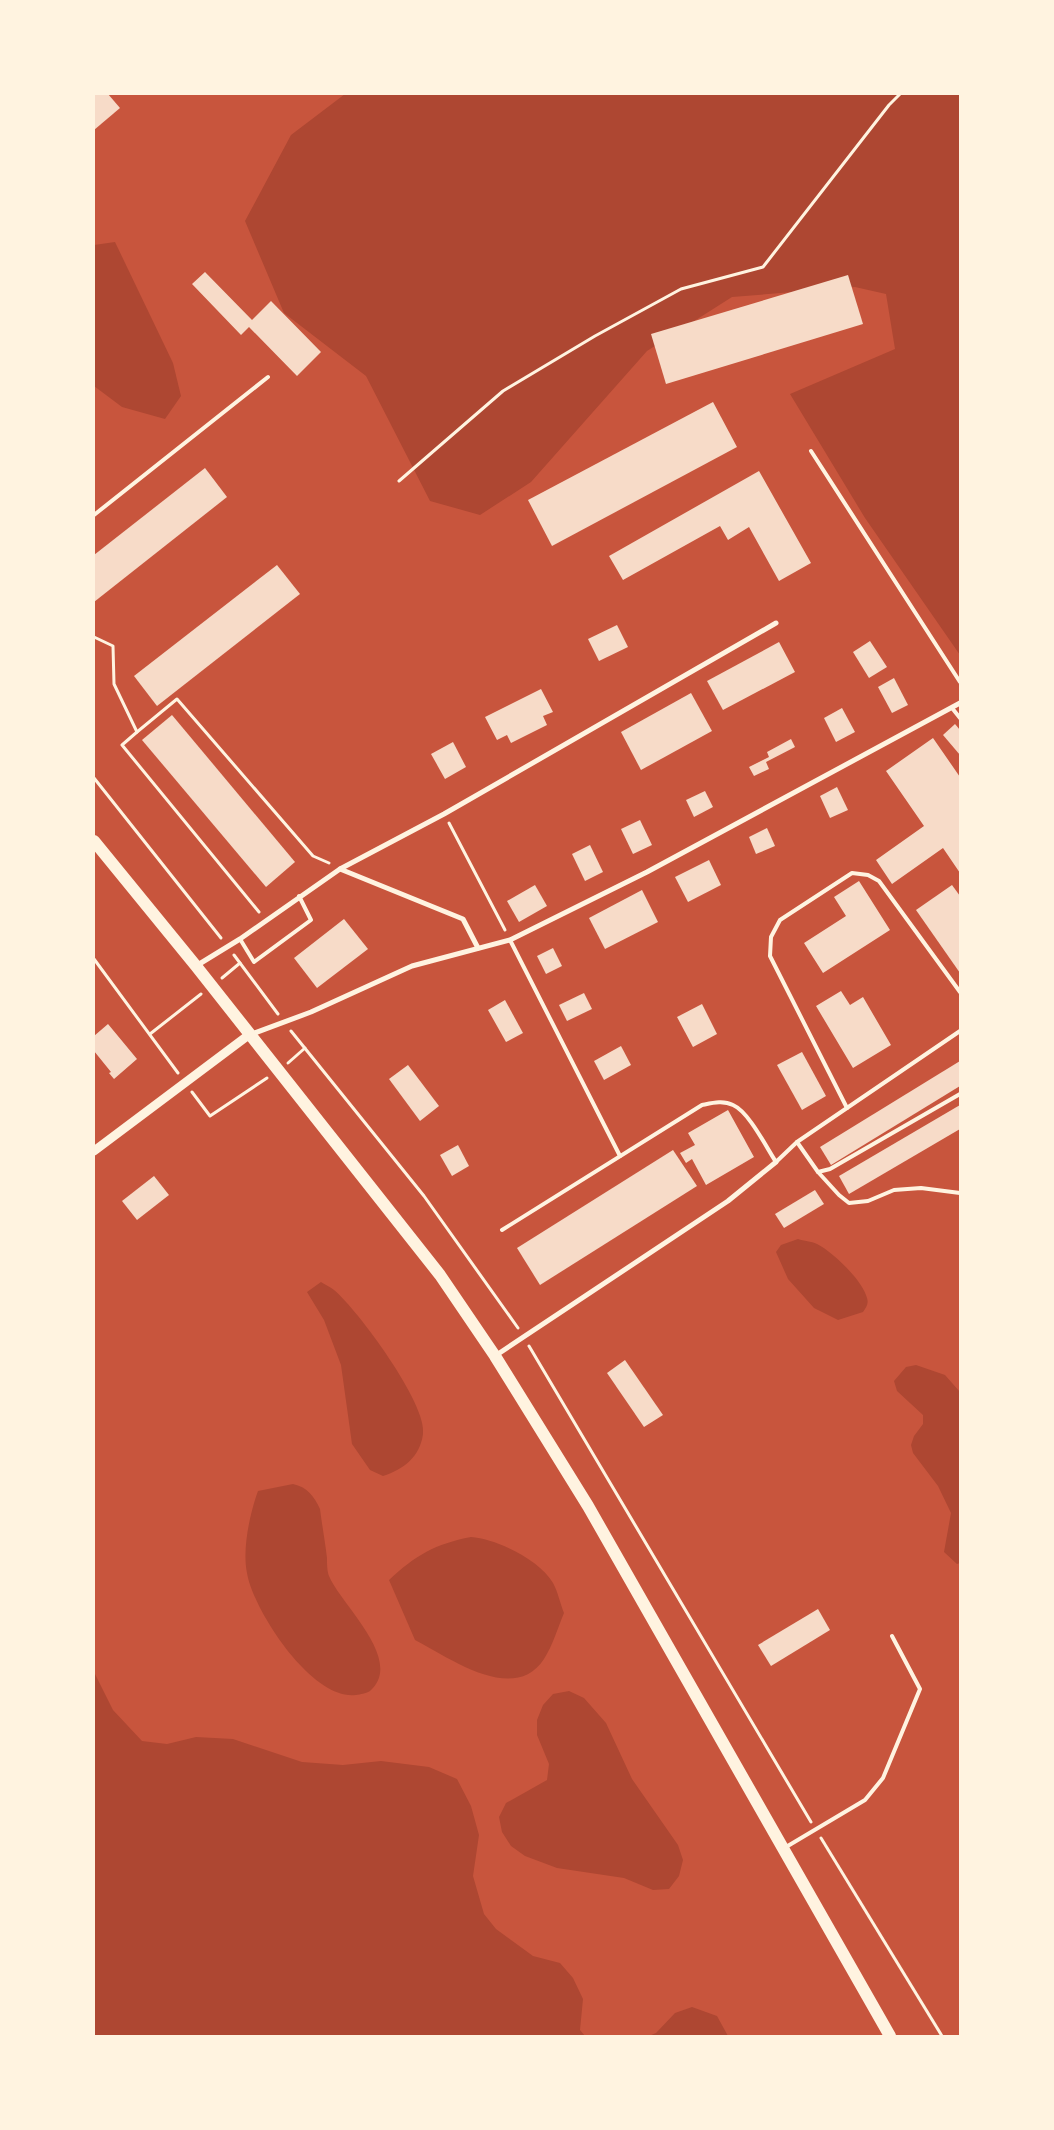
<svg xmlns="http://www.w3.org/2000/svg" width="1054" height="2130" viewBox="0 0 1054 2130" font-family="'Golos Text',sans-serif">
  <rect width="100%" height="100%" fill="#c8553d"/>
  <!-- green -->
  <g fill="#ae4732">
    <path d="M345,94H960V655L865,518L790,394L895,349L886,294L855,287L732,297L647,351L531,482L480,515L430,501L366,376L284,313L245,221L291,135Z"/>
    <path d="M115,242L173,363L181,396L165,419L122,407L94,386V245Z"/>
    <path d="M798,1239C804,1241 811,1241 817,1244C833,1252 863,1281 867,1298C869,1304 866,1307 863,1312L838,1320L814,1308L788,1279L776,1252L781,1245Z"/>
    <path d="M321,1282C325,1285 331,1287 334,1290C358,1310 428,1405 423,1434C420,1457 404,1469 383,1476L370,1470L352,1444L341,1365L324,1320L307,1292Z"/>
    <path d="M916,1365L945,1375L960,1392V1563L957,1564L944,1552L951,1513L938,1486L913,1453L911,1445L914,1436L923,1424V1415L897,1391L894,1381L906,1367Z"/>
    <path d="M293,1484C307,1487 314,1496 320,1509C322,1525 325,1541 327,1558C327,1563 327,1571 329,1576C341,1605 405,1660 370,1691C365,1694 361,1694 356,1695C312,1701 253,1610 247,1573C242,1549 250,1513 258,1491Z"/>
    <path d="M471,1537C497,1539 540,1560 553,1583C558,1592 560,1603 564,1613C558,1627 553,1645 544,1659C514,1705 450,1658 415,1640L389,1580C416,1555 435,1544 471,1537Z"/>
    <path d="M94,1672L113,1710L142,1741L167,1744L196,1737L233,1739L302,1762L343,1765L381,1761L429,1767L457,1779L471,1806L479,1835L473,1876L484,1914L496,1929L533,1956L560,1963L573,1978L583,1999L580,2030L585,2036H94Z"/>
    <path d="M569,1691L584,1698L606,1723L632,1779L678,1845L683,1860L679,1876L669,1889L653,1890L624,1878L557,1868L525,1856L511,1846L502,1832L499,1817L506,1803L547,1780L549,1764L537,1735V1720L543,1705L553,1694Z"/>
    <path d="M692,2007L717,2016L728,2036H649L656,2033L675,2013Z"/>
  </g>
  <!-- building -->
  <g fill="#f7dbc8">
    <path d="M94,94H108L120,108L94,130Z"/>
    <path d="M205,272L252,320L271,301L321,352L297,376L249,327L241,335L192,284Z"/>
    <path d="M848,275L863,324L666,384L651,334Z"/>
    <path d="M713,402L737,447L552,546L528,500Z"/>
    <path d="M205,468L227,497L94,602V555Z"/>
    <path d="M759,471L811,563L779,581L749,527L728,540L720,526L623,580L609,556Z"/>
    <path d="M277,565L300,594L157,706L134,676Z"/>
    <path d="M617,625L628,647L599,661L588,639Z"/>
    <path d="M870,641L887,667L869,678L853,652Z"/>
    <path d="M779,642L795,672L723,710L707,681Z"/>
    <path d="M894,678L908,705L892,713L878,687Z"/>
    <path d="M541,689L553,712L543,716L547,725L511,743L507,735L497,740L485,717Z"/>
    <path d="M691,693L712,731L641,770L621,732Z"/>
    <path d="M842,708L855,732L836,742L824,718Z"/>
    <path d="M172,715L295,862L266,887L142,740Z"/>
    <path d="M955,724L960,730V755L943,735Z"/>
    <path d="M933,738L960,777V873L943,848L892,884L876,860L924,826L886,771Z"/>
    <path d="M791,739L795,747L766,762L769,769L754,776L749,767L769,757L767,752Z"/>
    <path d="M453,742L466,767L445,779L431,754Z"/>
    <path d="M837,787L848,810L830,818L820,796Z"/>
    <path d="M705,791L713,807L694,817L686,800Z"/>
    <path d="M640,820L652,845L633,854L621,829Z"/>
    <path d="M767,828L775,846L756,854L749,837Z"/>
    <path d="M590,845L603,872L585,881L572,854Z"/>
    <path d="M709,860L721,885L688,902L675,877Z"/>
    <path d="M859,881L890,930L823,973L804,943L846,916L834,897Z"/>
    <path d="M535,885L547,906L519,922L507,901Z"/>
    <path d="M952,885L960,896V973L916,910Z"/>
    <path d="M642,890L658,922L605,949L589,918Z"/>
    <path d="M344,919L368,949L317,988L294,958Z"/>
    <path d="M553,948L562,966L546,974L537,956Z"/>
    <path d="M841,991L850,1005L863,997L891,1045L853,1068L816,1006Z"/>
    <path d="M584,993L592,1009L567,1021L559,1005Z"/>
    <path d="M505,1000L523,1033L506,1042L488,1010Z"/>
    <path d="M702,1004L717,1034L693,1047L677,1017Z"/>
    <path d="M108,1024L137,1059L114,1079L109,1073L111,1072L94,1051V1036Z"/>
    <path d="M621,1046L631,1065L604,1080L594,1061Z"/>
    <path d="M802,1052L826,1096L802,1110L777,1065Z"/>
    <path d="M960,1061V1086L831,1165L820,1147Z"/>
    <path d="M408,1065L439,1106L420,1121L389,1079Z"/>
    <path d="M960,1105V1129L849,1194L839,1176Z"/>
    <path d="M728,1110L754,1157L706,1185L692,1159L686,1163L680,1153L695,1145L688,1133Z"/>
    <path d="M458,1145L469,1166L452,1176L440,1155Z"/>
    <path d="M673,1150L697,1186L540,1285L517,1248Z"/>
    <path d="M154,1176L169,1195L137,1220L122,1201Z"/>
    <path d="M815,1190L824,1204L784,1228L775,1214Z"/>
    <path d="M625,1360L663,1415L644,1427L607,1373Z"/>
    <path d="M818,1609L830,1630L771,1666L758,1645Z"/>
  </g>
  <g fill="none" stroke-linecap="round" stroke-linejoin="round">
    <!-- path -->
    <g stroke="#fff3e0" stroke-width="3">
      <path d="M399,481L503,391L595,336L681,289L763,267L889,105L900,94"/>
      <path d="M94,637L113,646L114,684L137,732L122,745L259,912"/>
      <path d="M137,732L177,699L313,856L329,863"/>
      <path d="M94,778L221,938"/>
      <path d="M449,823L505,930"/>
      <path d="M234,955L278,1014"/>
      <path d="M94,959L178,1073"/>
      <path d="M222,978L240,963"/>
      <path d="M291,1031L424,1196L518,1328"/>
      <path d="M150,1034L201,994"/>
      <path d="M288,1063L305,1048"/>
      <path d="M192,1092L210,1116L267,1078"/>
      <path d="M529,1346L811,1822"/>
      <path d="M821,1838L942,2036"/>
    </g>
    <!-- service -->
    <g stroke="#fff3e0" stroke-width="4">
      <path d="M811,451L960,682"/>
      <path d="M94,515L268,377"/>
      <path d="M952,708L960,718"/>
      <path d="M240,939L254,962L311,920L299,896"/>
      <path d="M510,940L620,1156"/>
      <path d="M847,1108L770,956L771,937L780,920L852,873L868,875L879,881L960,992"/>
      <path d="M797,1142L818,1172L830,1169L960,1094"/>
      <path d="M818,1172L839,1195L849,1203L868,1201L894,1190L921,1188L960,1193"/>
      <path d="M502,1230L702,1105C712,1103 723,1100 733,1105C749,1112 766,1147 776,1162L797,1142L960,1031"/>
      <path d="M786,1847L865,1800L883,1778L920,1689L892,1636"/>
    </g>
    <!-- minor -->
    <g stroke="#fff3e0" stroke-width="5">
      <path d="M340,869L463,919L478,948"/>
      <path d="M196,966L240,939L340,869L444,814L776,623"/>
      <path d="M252,1034L311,1012L412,966L510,940L647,872L960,703"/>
      <path d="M495,1356L728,1201L776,1162"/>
    </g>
    <!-- tertiary -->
    <path stroke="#fff3e0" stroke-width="9" d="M94,1151L250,1034"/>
    <!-- trunk -->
    <path stroke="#fff3e0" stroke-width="12" d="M94,841L196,966L440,1275L495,1356L588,1506L890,2036"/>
  </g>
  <!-- border -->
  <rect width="1054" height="2130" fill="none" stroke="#fff3e0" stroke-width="190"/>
</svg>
